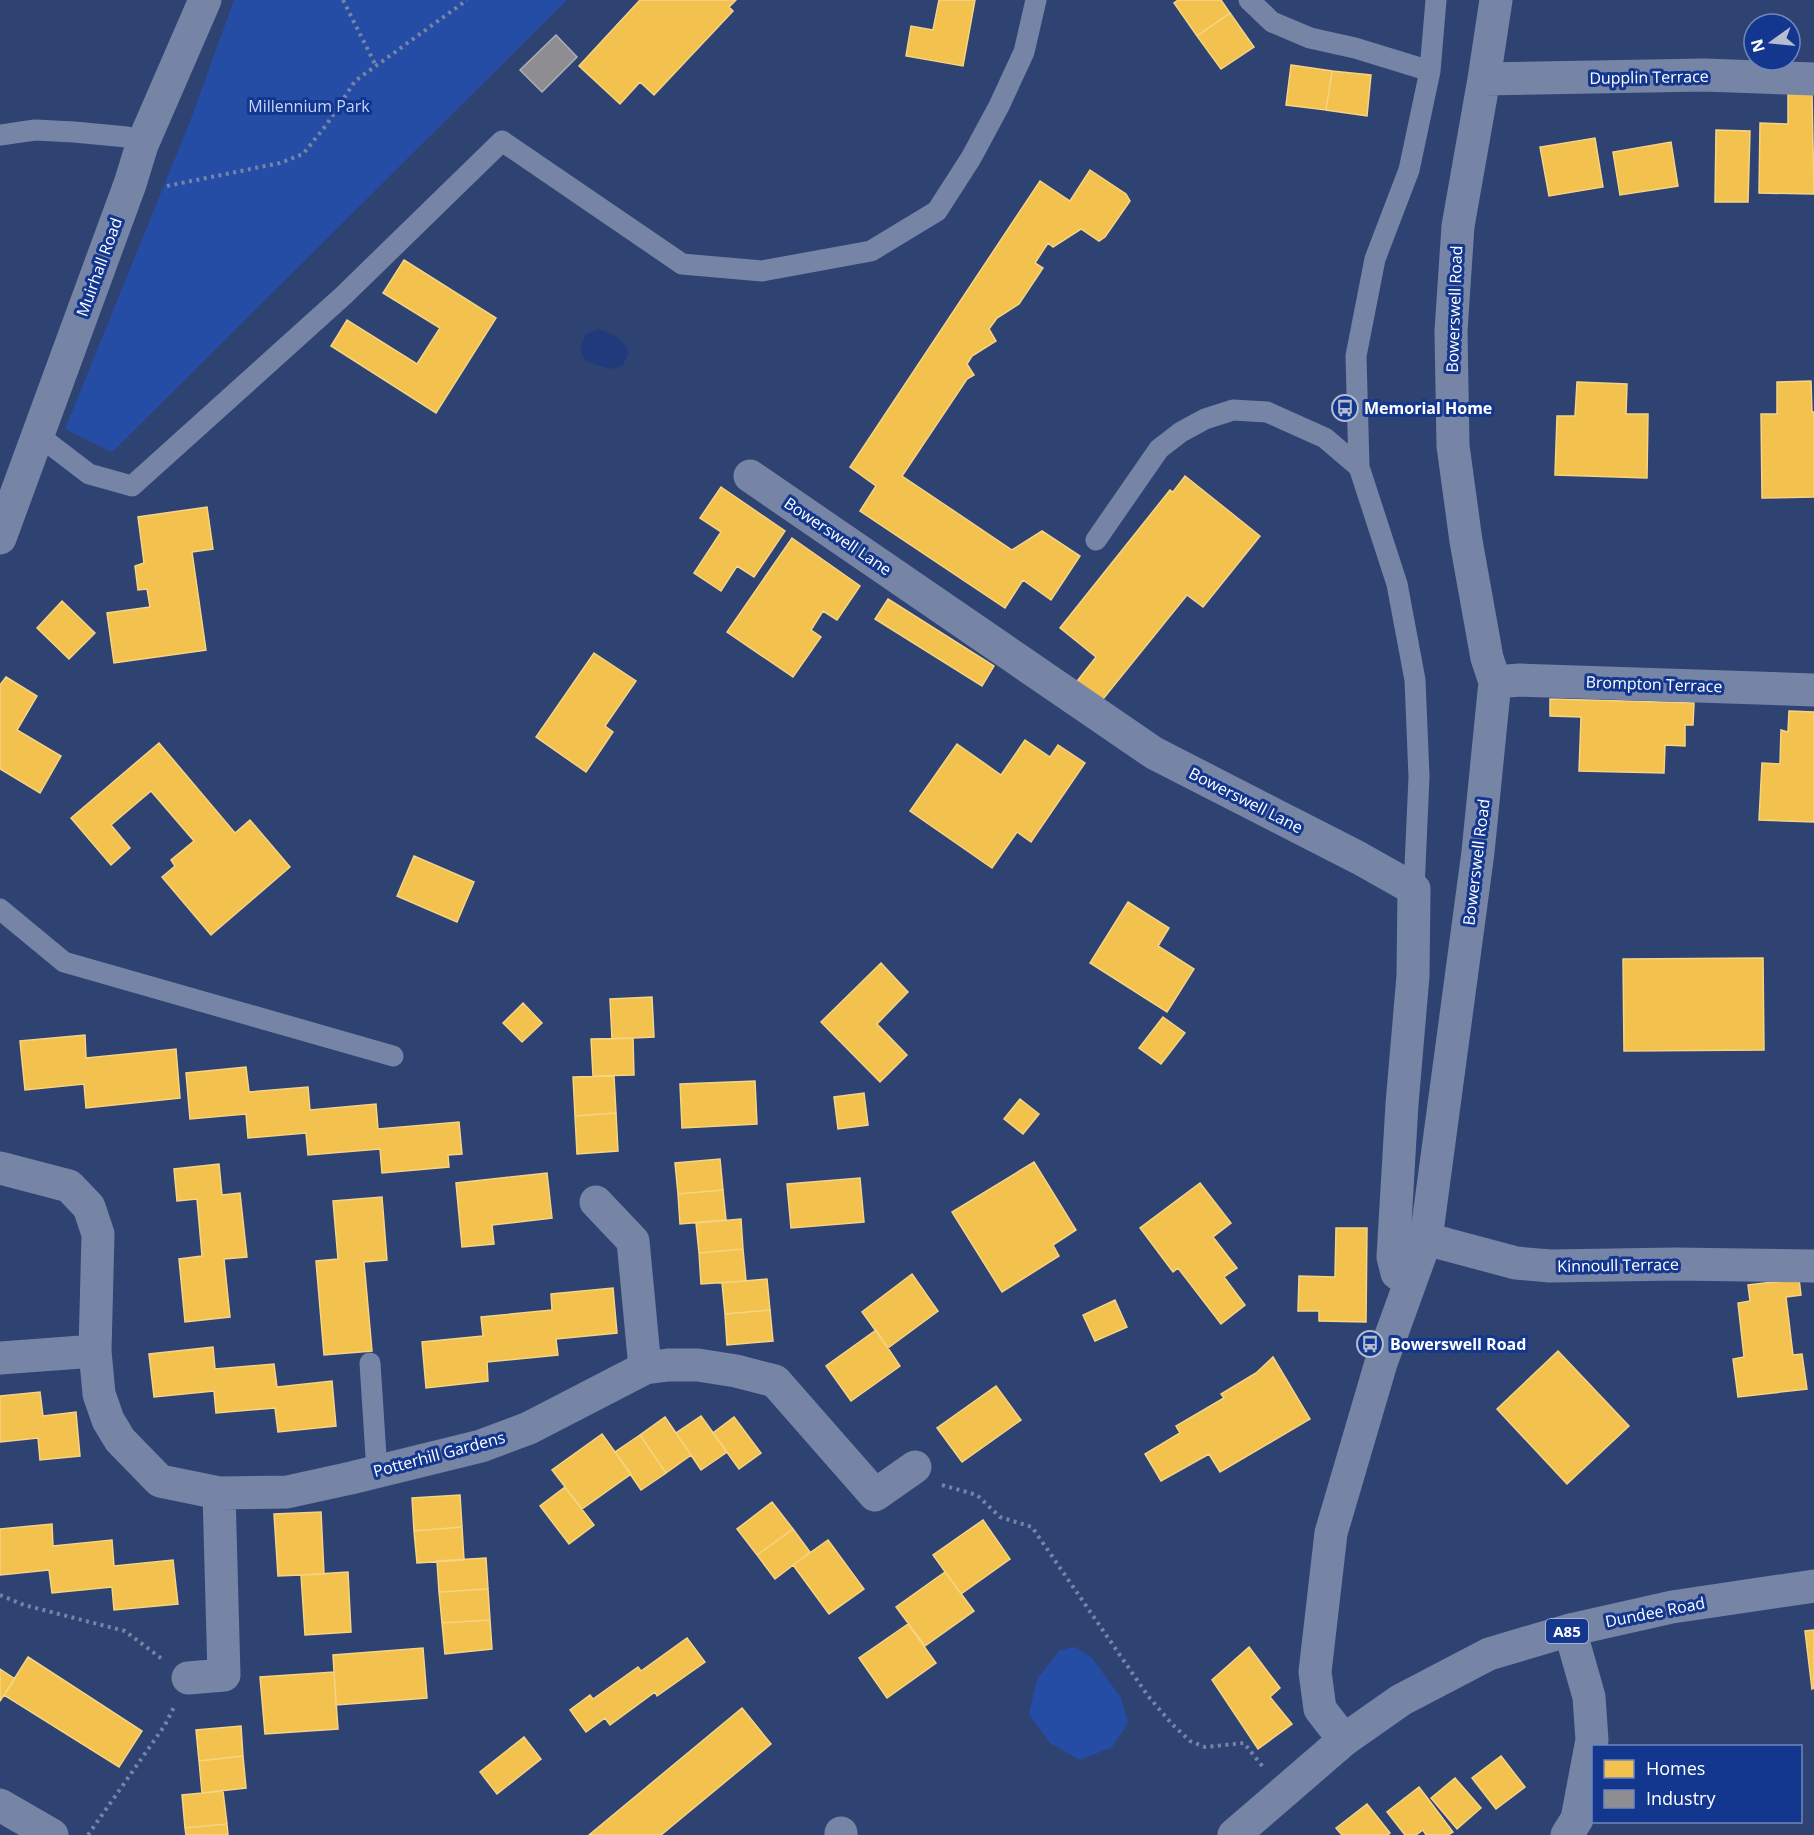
<svg xmlns="http://www.w3.org/2000/svg" width="1814" height="1835" font-family="'Open Sans',sans-serif">
<style>
.green{fill:#264da6}
.water{fill:#203a7b}
.homes{fill:#f2c14e;stroke:#f6d483;stroke-width:1.5}
.industry{fill:#8d8d92;stroke:#afafb3;stroke-width:1.5}
.lines{fill:none;stroke-linecap:round;stroke-linejoin:round}
.path{stroke:#7684a6;stroke-width:4;stroke-dasharray:3 4.5;stroke-linecap:butt}
.service{stroke:#7684a6;stroke-width:21}
.minor{stroke:#7684a6;stroke-width:33}
.tertiary{stroke:#7684a6;stroke-width:33}
.primary{stroke:#7684a5;stroke-width:33}
.labels{text-anchor:middle;dominant-baseline:central;stroke-width:6;stroke-linejoin:round;paint-order:stroke}
.shield{fill:#13368f;stroke:#b8c3dd;stroke-width:1.5}
.shield-label{font-size:15px;font-weight:bold;fill:#fff}
.street-label{font-size:16px;fill:#fff;stroke:#13368f}
.park-label{font-size:16px;fill:#c5d5fc;stroke:#13368f}
.poi-label{font-size:16px;font-weight:bold;fill:#fff;stroke:#13368f;text-anchor:start}
</style>
<rect width="100%" height="100%" fill="#2f4373"/>
<path class="green" d="M234,0H567L112,452L65,429L191,119Z
M1075,1647L1092,1658L1121,1698L1128,1723L1112,1747L1080,1760L1050,1743L1029,1714L1037,1679L1060,1650Z"/>
<path class="water" d="M598,329C613,334 623,338 629,353L622,366L610,369L585,361L580,348L586,334Z"/>
<path class="homes" d="M640,0H736L729,7L733,11L654,95L640,82L620,104L579,66Z
M939,0H975L963,66L906,56L911,26L933,30Z
M1178,0H1221L1230,13L1197,36L1174,3Z
M1230,13L1254,47L1221,69L1197,36Z
M1291,65L1332,71L1326,110L1286,105Z
M1332,71L1371,75L1367,116L1326,110Z
M1788,94H1812L1814,194L1759,193L1760,123L1788,124Z
M1716,130L1750,131L1748,202H1715Z
M1595,138L1603,187L1549,196L1540,147Z
M1671,142L1678,186L1620,195L1613,152Z
M1090,170L1126,194L1130,201L1105,237L1099,241L1081,229L1053,247L1048,243L1035,263L1043,268L1019,304L997,318L989,329L996,341L972,356L967,364L974,375L967,379L902,476L1012,550L1042,531L1080,556L1051,600L1023,580L1005,608L860,511L876,486L850,467L1040,181L1070,201Z
M404,260L496,318L436,413L331,346L347,320L417,364L440,328L383,293Z
M1811,381L1812,412H1814V497L1762,498L1761,414H1777V382Z
M1577,382L1627,384L1626,414H1648L1647,478L1555,475L1557,416H1575Z
M1185,476L1260,536L1203,607L1187,595L1095,709L1071,689L1096,657L1060,628L1170,490L1173,492Z
M721,487L785,531L754,577L737,566L721,591L694,573L721,532L700,518Z
M207,507L213,549L192,552L206,650L114,663L107,613L150,607L147,589L138,590L135,566L144,563L138,517Z
M792,538L860,586L837,620L823,611L811,630L821,637L793,677L727,632Z
M888,599L994,666L982,686L875,619Z
M62,601L95,633L69,659L37,628Z
M594,653L636,681L605,726L613,732L586,772L536,737Z
M6,677L37,696L17,730L61,756L40,793L0,769V685Z
M1550,699L1694,703L1693,725H1685V746L1665,745L1664,773L1579,771L1581,717L1550,716Z
M1789,711L1814,712V822L1759,820L1762,763L1780,764L1781,730L1788,732Z
M1025,740L1050,757L1058,745L1085,763L1031,842L1017,832L992,868L910,811L957,744L1001,775Z
M159,743L235,833L250,820L290,867L211,935L162,877L175,866L171,860L194,841L151,791L111,825L130,848L111,865L71,818Z
M414,856L474,882L457,922L397,896Z
M1128,902L1169,928L1158,946L1194,969L1167,1012L1090,963Z
M1763,958L1764,1050L1624,1051L1623,959Z
M881,963L908,992L877,1024L907,1055L880,1082L821,1022Z
M652,997L654,1037L612,1039L610,999Z
M523,1003L542,1023L522,1042L503,1023Z
M1163,1017L1185,1033L1161,1064L1139,1048Z
M85,1035L86,1058L176,1049L180,1098L86,1108L84,1084L25,1090L20,1041Z
M633,1038L634,1075L593,1076L591,1039Z
M246,1067L249,1092L308,1087L310,1110L376,1104L378,1129L459,1122L462,1154L448,1155L449,1167L382,1173L380,1149L308,1155L306,1133L248,1138L246,1114L190,1119L186,1073Z
M614,1076L616,1113L575,1116L573,1077Z
M755,1081L757,1124L682,1128L680,1084Z
M864,1093L868,1125L838,1129L834,1097Z
M1020,1099L1039,1114L1023,1134L1004,1119Z
M616,1113L618,1151L577,1154L575,1116Z
M720,1159L723,1190L678,1194L675,1163Z
M1034,1162L1076,1230L1053,1245L1059,1256L1002,1292L952,1212Z
M219,1164L222,1195L240,1193L247,1257L224,1259L230,1317L185,1322L179,1259L202,1256L197,1199L177,1201L174,1169Z
M547,1173L552,1218L492,1225L494,1244L462,1247L456,1183Z
M860,1178L864,1222L791,1228L787,1184Z
M1200,1183L1231,1223L1213,1237L1237,1268L1224,1277L1245,1305L1221,1324L1178,1268L1173,1272L1140,1228Z
M723,1190L726,1220L680,1224L678,1194Z
M382,1197L387,1260L364,1262L372,1351L324,1355L316,1261L338,1259L333,1201Z
M741,1219L743,1249L699,1253L696,1223Z
M1336,1228H1367L1366,1322L1319,1321V1311H1298L1299,1276L1335,1277Z
M743,1249L746,1281L701,1284L699,1253Z
M912,1274L938,1311L888,1348L862,1312Z
M767,1279L770,1310L725,1314L722,1283Z
M1799,1279L1801,1295L1786,1297L1793,1355L1802,1354L1807,1389L1738,1397L1733,1359L1744,1357L1738,1303L1750,1301L1748,1285Z
M613,1288L617,1333L556,1339L558,1355L487,1362L488,1381L426,1388L422,1342L483,1336L481,1317L552,1310L551,1294Z
M1115,1300L1127,1327L1095,1341L1083,1315Z
M770,1310L773,1341L727,1345L725,1314Z
M876,1330L900,1366L851,1401L826,1366Z
M213,1347L215,1369L274,1364L277,1387L332,1381L336,1426L278,1432L275,1408L216,1413L214,1391L154,1397L149,1354Z
M1558,1351L1629,1426L1567,1484L1497,1409Z
M1273,1357L1310,1419L1220,1472L1209,1454L1161,1481L1145,1454L1180,1433L1176,1426L1224,1398L1221,1394L1256,1373Z
M996,1386L1021,1420L962,1462L937,1428Z
M40,1392L43,1416L76,1412L80,1456L40,1460L38,1438L0,1442V1396Z
M701,1416L727,1452L701,1470L676,1433Z
M665,1417L691,1455L666,1473L640,1435Z
M734,1417L761,1453L739,1469L713,1433Z
M602,1434L631,1474L582,1509L552,1470Z
M640,1435L666,1473L641,1490L615,1452Z
M565,1487L594,1525L569,1544L540,1506Z
M460,1495L462,1527L414,1531L412,1498Z
M772,1502L793,1529L757,1555L737,1529Z
M321,1512L324,1574L278,1576L274,1514Z
M983,1520L1010,1559L961,1594L933,1555Z
M52,1524L53,1546L112,1540L114,1566L173,1560L178,1604L114,1610L112,1587L52,1593L49,1570L0,1575V1529Z
M462,1527L464,1560L417,1563L414,1531Z
M793,1529L810,1552L775,1579L757,1555Z
M828,1540L864,1589L829,1614L793,1565Z
M486,1558L488,1589L439,1592L437,1561Z
M348,1572L351,1632L305,1635L301,1575Z
M945,1572L974,1611L925,1646L896,1607Z
M488,1589L490,1620L442,1623L439,1592Z
M490,1620L492,1649L445,1654L442,1623Z
M908,1624L936,1663L887,1698L859,1658Z
M1814,1630V1688L1812,1689L1805,1631Z
M687,1638L705,1662L657,1696L655,1692L610,1725L605,1718L586,1732L570,1710L590,1695L593,1699L638,1667L641,1671Z
M1249,1647L1280,1688L1270,1697L1292,1724L1258,1749L1212,1680Z
M423,1648L427,1698L336,1705L333,1655Z
M28,1657L142,1731L119,1767L4,1695Z
M0,1669L15,1679L0,1701Z
M334,1672L338,1729L265,1734L260,1677Z
M742,1708L771,1744L661,1835H589Z
M241,1726L243,1756L199,1761L196,1730Z
M524,1737L541,1759L497,1794L480,1772Z
M243,1756L246,1788L202,1793L199,1761Z
M1501,1756L1525,1787L1496,1809L1472,1778Z
M1455,1778L1481,1808L1457,1829L1431,1798Z
M1419,1787L1453,1832L1448,1835H1426L1423,1830L1416,1835H1405L1387,1812Z
M223,1791L227,1824L185,1828L182,1795Z
M1367,1804L1390,1833L1388,1835H1342L1336,1828Z
M227,1824L228,1835H186L185,1828Z"/>
<path class="industry" d="M556,35L577,57L542,92L520,70Z"/>
<g class="lines">
<path class="path" d="M343,0L376,66
M167,186L280,163L303,154L327,124L355,81L467,0
M942,1485L977,1495L1000,1517L1032,1527L1148,1696L1172,1724L1190,1741L1205,1747L1244,1743L1263,1767
M0,1595L24,1605L125,1631L162,1659
M88,1835L165,1725L174,1707"/>
<path class="service" d="M1249,0L1272,22L1310,38L1355,48L1430,71
M0,135L35,130L74,132L127,137L142,145
M38,435L89,474L132,486L344,295L502,141L682,264L762,271L871,251L937,211L971,158L999,106L1024,52L1036,0
M1096,540L1159,449L1181,432L1205,419L1233,410L1267,412L1325,438L1359,467
M1414,889L1419,777L1415,680L1397,584L1359,467L1356,356L1375,259L1409,170L1430,71L1436,0
M0,909L64,962L393,1056
M370,1363L377,1472"/>
<path class="minor" d="M1484,79L1704,75L1814,79
M750,476L1154,753L1359,858L1414,889L1413,976L1402,1104L1393,1257L1397,1273L1410,1283
M1495,682L1520,680L1814,690
M0,1168L69,1186L89,1207L98,1234L95,1351L99,1394L108,1420L120,1440L160,1481L219,1493L287,1492L351,1478L481,1446L529,1428L645,1368L668,1365H698L736,1371L775,1381L875,1495L915,1467
M596,1202L633,1241L645,1368
M1426,1239L1516,1263L1550,1266L1676,1264L1814,1266
M0,1358L95,1351
M188,1678L224,1675L219,1493
M1344,1740L1320,1709L1315,1672L1331,1533L1381,1363L1426,1239L1478,852L1495,682L1487,658L1466,541L1453,446L1451,331L1458,226L1484,79L1496,0
M841,1833V1835
M1567,1835L1577,1819L1592,1740L1589,1697L1570,1630"/>
<path class="tertiary" d="M0,538L130,184L142,145L205,0
M0,1805L52,1835"/>
<path class="primary" d="M1234,1835L1344,1740L1371,1721L1401,1700L1489,1654L1570,1630L1672,1607L1814,1586"/>
</g>
<defs>
<symbol id="bus-ring" viewBox="-11 -11 22 22"><circle r="9.5" fill="#13368f" stroke="#b6bdce" stroke-width="1.5"/><path d="M-5-6H5V4H4V6H2V4H-2V6H-4V4H-5ZM-3.5-4V0h7V-4ZM-3.5 1.2v1.5H-2V1.2ZM2 1.2v1.5H3.5V1.2Z" fill="#b6bdce"/></symbol>
</defs>
<g fill-rule="evenodd">
<use href="#bus-ring" x="1330" y="393" width="30" height="30"/>
<use href="#bus-ring" x="1355" y="1329" width="30" height="30"/>
</g>
<g class="labels">
<rect class="shield" x="1546" y="1619" width="42" height="24" rx="4.5"/>
<g class="shield-label">
<text x="1567" y="1631">A85</text>
</g>
<g class="street-label">
<text transform="translate(1649 77) rotate(-1)">Dupplin Terrace</text>
<text transform="translate(99 267) rotate(-70)">Muirhall Road</text>
<text transform="translate(1454 309) rotate(-88)">Bowerswell Road</text>
<text transform="translate(838 536) rotate(34)">Bowerswell Lane</text>
<text transform="translate(1654 684) rotate(2)">Brompton Terrace</text>
<text transform="translate(1246 800) rotate(27)">Bowerswell Lane</text>
<text transform="translate(1476 862) rotate(-83)">Bowerswell Road</text>
<text transform="translate(1618 1265) rotate(-1)">Kinnoull Terrace</text>
<text transform="translate(439 1454) rotate(-15)">Potterhill Gardens</text>
<text transform="translate(1655 1612) rotate(-11)">Dundee Road</text>
</g>
<g class="park-label">
<text x="309" y="106">Millennium Park</text>
</g>
<g class="poi-label">
<text x="1364" y="408">Memorial Home</text>
<text x="1390" y="1344">Bowerswell Road</text>
</g>
</g>
<rect x="1592" y="1745" width="210" height="78" fill="#13368f" stroke="#7186bc" stroke-width="1.5"/>
<rect x="1604" y="1760" width="30" height="18" fill="#f2c14e" stroke="#7186bc" stroke-width="1.5"/>
<text x="1646" y="1775" font-size="18" fill="#ffffff">Homes</text>
<rect x="1604" y="1790" width="30" height="18" fill="#8d8d92" stroke="#7186bc" stroke-width="1.5"/>
<text x="1646" y="1805" font-size="18" fill="#ffffff">Industry</text>
<g transform="translate(1772 42) rotate(255)"><circle r="28" fill="#13368f" stroke="#7186bc" stroke-width="1.5"/>
<path d="M0-4.5L10 22L0 15L-10 22Z" fill="#b6bdce"/>
<text y="-9" font-size="16" font-weight="bold" text-anchor="middle" fill="#ffffff">N</text>
</g>
</svg>
